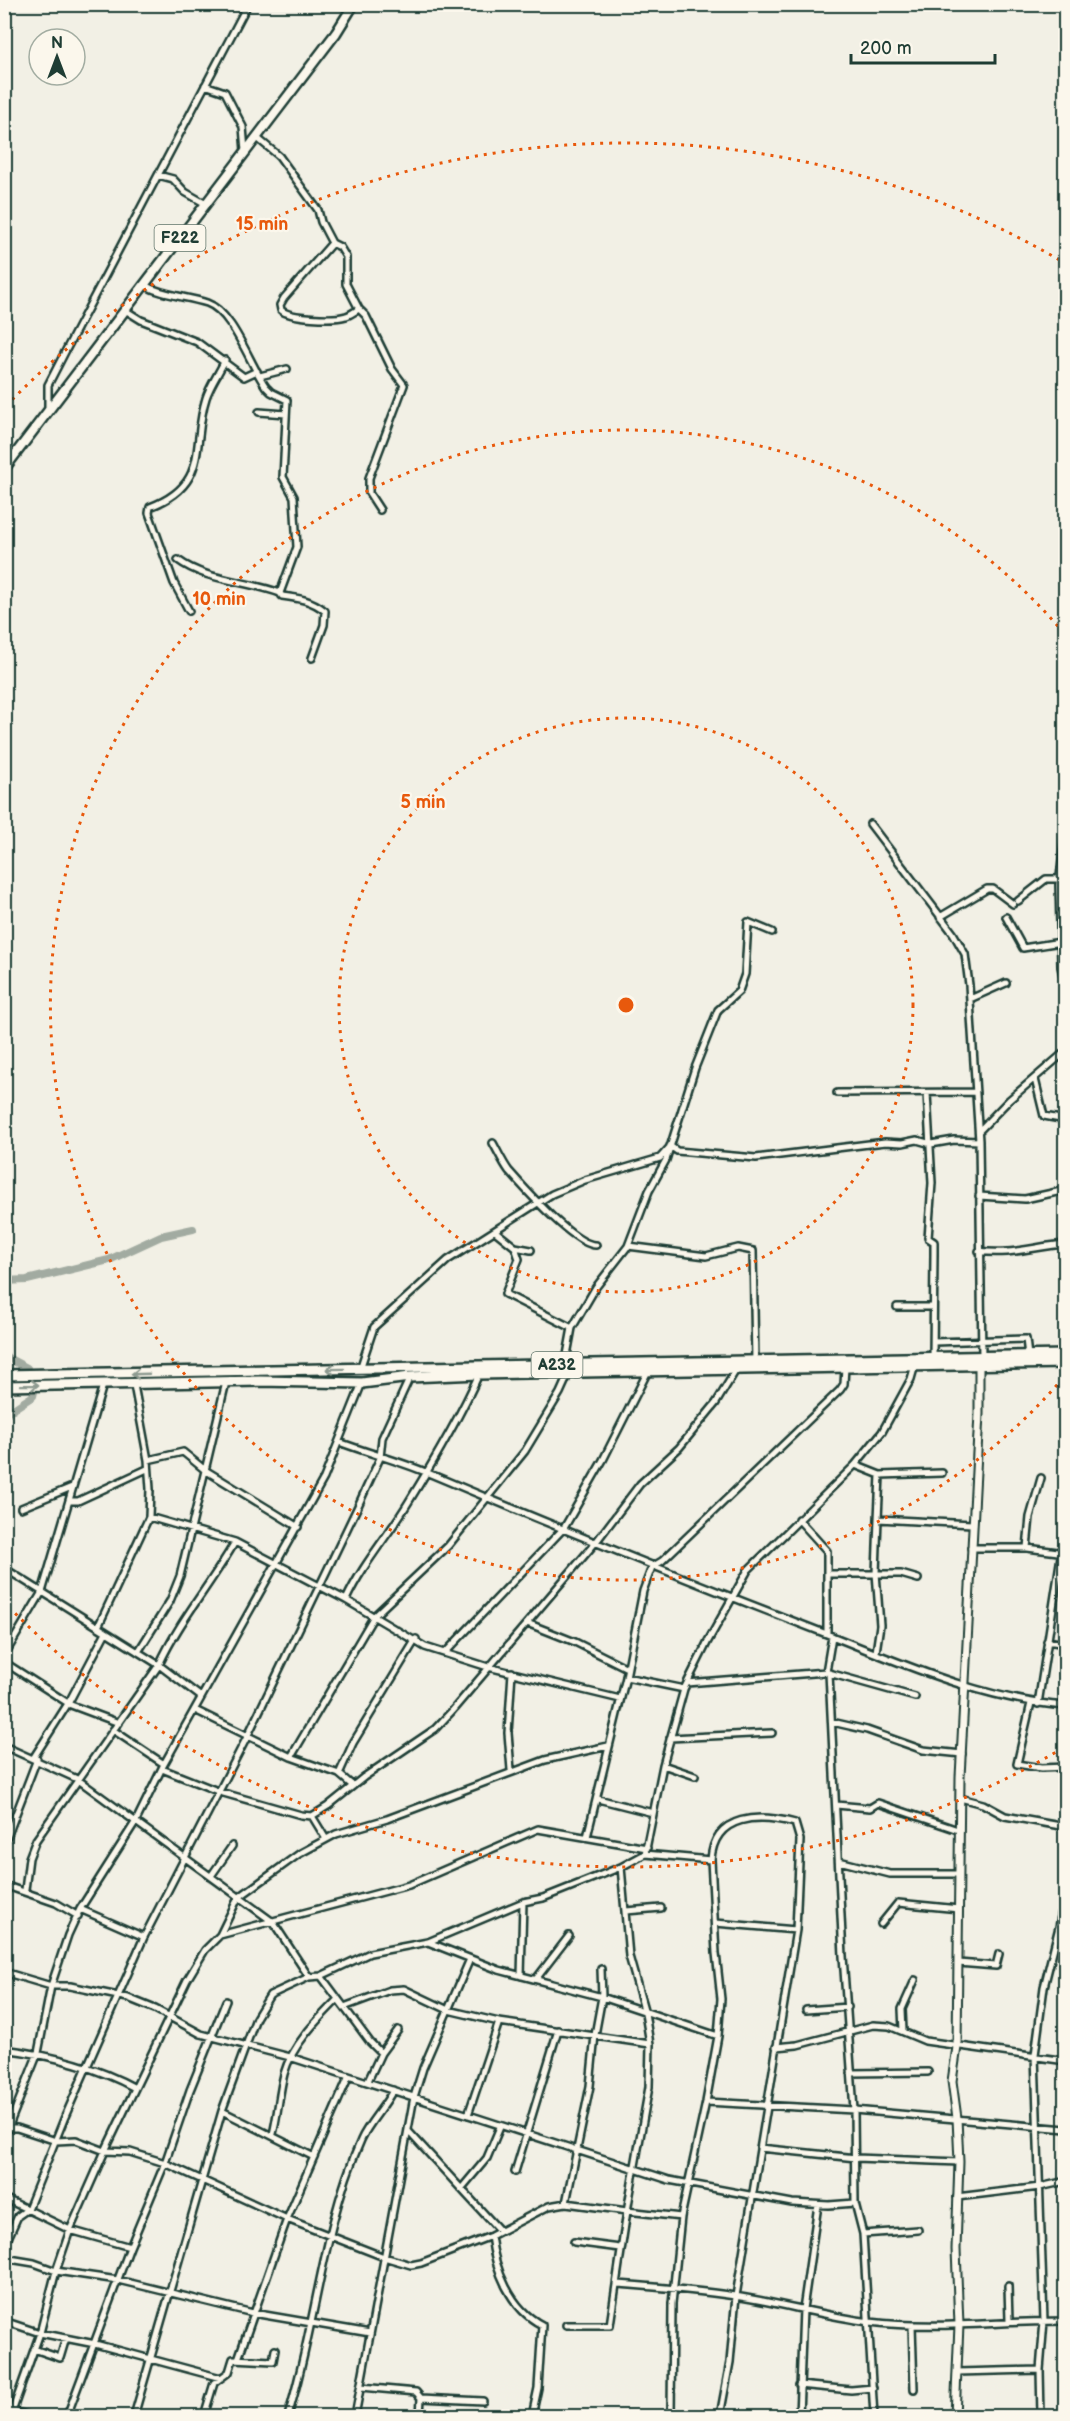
<svg xmlns="http://www.w3.org/2000/svg" width="1070" height="2421" font-family="'Balsamiq Sans',sans-serif">
<style>
.lines{fill:none;stroke-linecap:round;stroke-linejoin:round}
.river{stroke:#a2aba1;stroke-width:8}
.minor-casing{stroke:#1f3d34;stroke-width:10}
.tertiary-casing{stroke:#1f3d34;stroke-width:11}
.secondary-casing{stroke:#1f3d34;stroke-width:12}
.primary-casing{stroke:#1f3d34;stroke-width:13}
.trunk-casing{stroke:#1f3d34;stroke-width:14}
.minor{stroke:#fbf7ec;stroke-width:5}
.tertiary{stroke:#fbf7ec;stroke-width:7}
.secondary{stroke:#fbf7ec;stroke-width:8}
.primary{stroke:#fbf7ec;stroke-width:8}
.trunk{stroke:#fbf7ec;stroke-width:9}
.oneway{stroke:#8d9a90}
.ring{fill:none;stroke:#e8590c;stroke-width:3;stroke-dasharray:3 6}
.labels{text-anchor:middle;dominant-baseline:central;stroke-width:4.5;stroke-linejoin:round;paint-order:stroke}
.shield{fill:#fbf7ec;stroke:#61756b;stroke-width:1.5}
.shield-label{font-size:16px;font-weight:bold;fill:#1f3d34}
.centre{fill:#e8590c;stroke:#fbf7ec;stroke-width:3}
.ring-label{font-size:18px;text-anchor:middle;font-weight:bold;fill:#e8590c;stroke:#fbf7ec;stroke-width:4.5;stroke-linejoin:round;paint-order:stroke}
</style>
<rect width="100%" height="100%" fill="#f2f0e5"/>
<filter id="ink" filterUnits="userSpaceOnUse"><feTurbulence type="fractalNoise" baseFrequency=".0167" numOctaves="2"/><feDisplacementMap in="SourceGraphic" scale="12" xChannelSelector="R" yChannelSelector="G"/><feConvolveMatrix kernelMatrix="1 2 1 2 8 2 1 2 1" color-interpolation-filters="sRGB"/></filter>
<g filter="url(#ink)">
<g class="lines">
<path class="river" d="M4,1281L27,1280L109,1260L161,1236L193,1229
M4,1356L27,1368L25,1375L36,1384L33,1396L4,1415"/>
<defs>
<path id="minor" d="M205,85L225,92L243,127L245,151
M256,137L279,156L318,210L321,222L332,243L340,247L346,257V284L359,309L366,316L392,369L404,385L369,478V493L380,510
M158,175L173,179L185,192L206,204
M332,243L284,298L280,305L281,310C289,318 334,320 346,316C350,315 355,311 359,309
M144,285C164,296 186,296 207,303C233,312 250,365 266,387L271,392L287,400L283,477L294,497L297,547L280,593L282,596C298,598 312,600 325,611L324,625L312,658
M125,310L141,320L197,342L244,377L257,371
M260,376L287,369
M48,409V385L66,350L248,4
M259,412L286,414
M178,560C206,581 245,580 280,593
M189,611L174,583L149,513L150,507C211,484 191,445 206,398C210,385 219,373 225,360
M870,824L953,933L965,954L969,985L979,1141
M1066,825L1059,885L1061,967L1066,989
M1018,901L1046,879H1060
M940,917L987,889H993L1013,904
M1006,917L1023,948L1061,942
M970,999L1006,983
M1035,1079L1044,1116L1066,1120
M837,1093L976,1092
M927,1093L932,1183L928,1238L934,1242V1253L933,1359
M979,1131L1009,1100L1066,1051
M493,1143C498,1152 503,1163 509,1171C524,1188 575,1246 596,1245
M670,1146L677,1151L756,1158L885,1142L902,1143L917,1140L931,1144L954,1140L979,1141L982,1357
M979,1196L1025,1199L1066,1190
M495,1231L515,1247L531,1250
M628,1246L706,1256L738,1248L753,1251L755,1361
M515,1247L519,1259L505,1294L572,1328
M979,1251C1009,1256 1036,1246 1066,1244
M897,1307H933
M934,1342L1026,1339L1028,1356
M565,1366L572,1328L596,1287L628,1246L649,1191L666,1160L695,1068L718,1010L739,991L745,974L748,922L772,932
M360,1369L374,1327L448,1260L552,1194L585,1180L660,1158L669,1148
M339,1442C368,1453 399,1461 428,1473C559,1528 691,1582 824,1633C901,1663 982,1700 1066,1706
M148,1460L183,1452L205,1470L298,1527
M855,1465L880,1475L942,1473
M69,1501H78L147,1469
M21,1508L72,1487
M149,1517L235,1542L346,1600L425,1647L488,1667L620,1699
M798,1519L827,1551V1634
M878,1519L880,1475
M971,1548H1027L1066,1553
M1027,1548L1030,1517L1041,1478
M4,1568L159,1665L201,1697
M827,1574H901L918,1579
M346,1600C362,1565 388,1536 408,1503C434,1461 459,1419 479,1374
M527,1623L575,1642L627,1668
M98,1627L149,1517L150,1489L148,1460L134,1385
M832,1636L826,1672L829,1673L843,1956L854,2110L855,2203L863,2234L874,2416
M1047,1641L1066,1644
M138,1652L170,1601L180,1576L226,1382
M876,1652L880,1625L876,1573L878,1519L972,1524
M445,1653L564,1528L603,1460L648,1371
M4,1656L42,1592L103,1385
M4,1662L71,1705L119,1723
M829,1673L915,1697
M626,1677L684,1689
M687,1683L826,1672
M1031,1703L1017,1764L1041,1768L1066,1767
M1038,1704L1066,1524
M195,1710L291,1757L339,1774L353,1786
M832,1722L867,1730L923,1750L962,1754
M113,1730L164,1764
M670,1738L772,1733
M4,1746L77,1779L273,1922L309,1977
M34,1757L69,1702L106,1632
M291,1757L374,1616L448,1546L525,1451L560,1393L569,1373
M663,1765L695,1776
M162,1769L220,1792L301,1815L312,1816L328,1806L364,1777L435,1729L452,1711L596,1542L640,1484L679,1448L716,1403L736,1370
M511,1770L508,1733L512,1672
M339,1774L353,1743L416,1639
M960,1798L983,1804L1005,1816L1066,1827
M598,1799L653,1813
M836,1805L870,1808L878,1803L958,1830
M312,1816L326,1839
M587,1837L626,1677L643,1591L652,1567L662,1561L840,1390L844,1384L845,1367
M4,1845L37,1759
M645,1854L711,1860L716,1953L721,1999L718,2036L706,2102L681,2217L672,2304L671,2416
M711,1860C714,1813 760,1814 795,1823L800,1840L796,1930
M839,1861L890,1874H958
M211,1876L232,1846
M4,1885L56,1903L78,1916
M25,1890L29,1858L36,1840L159,1665C179,1621 211,1584 235,1542
M80,1909L144,1937
M626,1911L661,1908
M715,1923L796,1930L736,2296L730,2362L720,2416
M881,1924L898,1903L959,1909
M220,1935L409,1885L538,1829L647,1848
M428,1942L499,1970L602,1997L718,2036
M958,1963L996,1966L999,1954
M4,1972L51,1986H70L128,1998L155,2009L201,2034L290,2057L669,2180L792,2203L829,2205L855,2203
M321,1976L370,2042L381,2053L368,2081
M521,1976L523,1902
M536,1979L569,1936
M344,2007L390,1990L404,1989L448,2010L499,2022L650,2044
M806,2010L848,2007
M903,2031L902,2009L915,1980
M776,2047L797,2045L873,2025L889,2026L925,2041L1066,2061
M4,2049C50,2055 95,2066 135,2088
M381,2053L398,2030
M851,2073L928,2072
M706,2102L854,2110L1066,2129
M222,2111L314,2157
M468,2115L499,2022
M4,2128H17L56,2141L76,2140L105,2151L130,2152L165,2163L287,2219L384,2257L411,2265L421,2263L491,2236L549,2206L566,2203L590,2086L595,2035L602,1997L601,1969
M409,2132L500,2231
M273,2134C278,2114 279,2094 284,2074C292,2045 317,2020 338,1999
M4,2138L38,2053L51,1986L68,1935L80,1909L136,1821L164,1764L324,1478L362,1383
M760,2148L856,2158L959,2162
M515,2172L558,2030
M461,2189L487,2158L500,2127
M957,2197L1040,2187L1066,2181
M4,2198L70,2230L130,2247
M566,2203L627,2211L649,2087L650,2044L645,2013L629,1956L621,1867
M863,2234L918,2230
M491,2236C495,2269 510,2309 542,2325L538,2388L532,2416
M574,2242L620,2248
M4,2247L18,2216L28,2209L64,2119L144,1937L247,1737L358,1506L380,1458L382,1438L410,1377
M4,2258L34,2263L56,2271L118,2280L253,2313L370,2333
M618,2284C657,2287 696,2290 735,2296C780,2303 825,2316 870,2322C935,2330 1000,2321 1066,2321
M1008,2286L1009,2321
M4,2321L40,2333L95,2344L221,2378
M566,2325H610L627,2211L681,2217
M912,2325L914,2389
M34,2349L60,2358L66,2338
M238,2359L287,2219L348,2078
M957,2372L1040,2370
M799,2385L851,2390L873,2388
M361,2387L416,2392L421,2398L420,2416
M421,2398L483,2401
M12,2412L40,2333L56,2271L70,2230L105,2151L187,1980L205,1950L220,1935L238,1898L299,1854L336,1834L387,1819L545,1760L608,1746
M67,2416L130,2247L165,2163L190,2090L226,2001
M134,2416L222,2111L256,2018L270,1995L309,1977L321,1976L370,1953L428,1942L523,1902L543,1898L621,1867L645,1854L663,1765L684,1689L708,1641L748,1570L855,1465L882,1432L911,1379L915,1365
M204,2416L214,2383L229,2372L233,2359L273,2361L275,2350
M288,2416C316,2326 322,2228 361,2140C369,2122 384,2108 393,2090
M355,2416L414,2097L423,2068L470,1959
M799,2416L803,2309L818,2205
M1041,2416L1040,2370L1044,2321L1035,2055L1044,1987L1059,1927L1066,1890"/>
<path id="tertiary" d="M955,2416L959,2325L956,2249L959,2162L957,2118L952,2081L957,2047L960,1777L979,1414V1365"/>
<path id="secondary" d="M4,2410L27,2416
M4,2416H7"/>
<path id="primary" d="M4,469L336,33L354,4"/>
<path id="trunk" d="M4,1375L1066,1355
M4,1386L260,1381L362,1383L410,1377L479,1374L1066,1363"/>
</defs>
<use href="#minor" class="minor-casing"/>
<use href="#tertiary" class="tertiary-casing"/>
<use href="#secondary" class="secondary-casing"/>
<use href="#primary" class="primary-casing"/>
<use href="#trunk" class="trunk-casing"/>
<use href="#minor" class="minor"/>
<use href="#tertiary" class="tertiary"/>
<use href="#secondary" class="secondary"/>
<use href="#primary" class="primary"/>
<use href="#trunk" class="trunk"/>
</g>
<defs><path id="oneway-shaft" d="M-6 0H5M1.5-3L5.5 0L1.5 3" fill="none" stroke-width="1.6" stroke-linecap="round" stroke-linejoin="round" transform="scale(1.5)"/></defs>
<g class="oneway">
<use href="#oneway-shaft" transform="translate(335 1369) rotate(179)"/>
<use href="#oneway-shaft" transform="translate(140 1374) rotate(178)"/>
<use href="#oneway-shaft" transform="translate(30 1385) rotate(-1)"/>
</g>
</g>
<g class="ring">
<circle cx="626" cy="1005" r="287"/>
<path d="M1063 1378A575 575 0 1 1 1063 632"/>
<path d="M1063 1748A862 862 0 0 1 6 1604M6 406A862 862 0 0 1 1063 262"/>
</g>
<g class="labels">
<g class="shield">
<rect x="154.5" y="225" width="51" height="26" rx="4.5"/>
<rect x="531.5" y="1352" width="51" height="26" rx="4.5"/>
</g>
<g class="shield-label">
<text x="180" y="238">F222</text>
<text x="557" y="1365">A232</text>
</g>
</g>
<circle cx="626" cy="1005" r="9" class="centre"/>
<g class="ring-label">
<text x="262" y="230">15 min</text>
<text x="219" y="605">10 min</text>
<text x="423" y="808">5 min</text>
</g>
<rect width="1070" height="2421" fill="none" stroke="#fbf7ec" stroke-width="24"/>
<rect x="12" y="12" width="1046" height="2397" fill="none" stroke="#1f3d34" stroke-width="2" filter="url(#ink)"/>
<g transform="translate(57 57)"><circle r="28" fill="#fbf7ec" stroke="#a3ada2" stroke-width="1.5"/>
<path d="M0-4.5L10 22L0 15L-10 22Z" fill="#1f3d34"/>
<text y="-9" font-size="16" font-weight="bold" text-anchor="middle" fill="#1f3d34">N</text>
</g>
<path d="M851 54v9h144v-9" fill="none" stroke="#1f3d34" stroke-width="3"/>
<text x="860" y="54" font-size="18" fill="#1f3d34" stroke="#fbf7ec" stroke-width="4.5" paint-order="stroke">200 m</text>
</svg>
